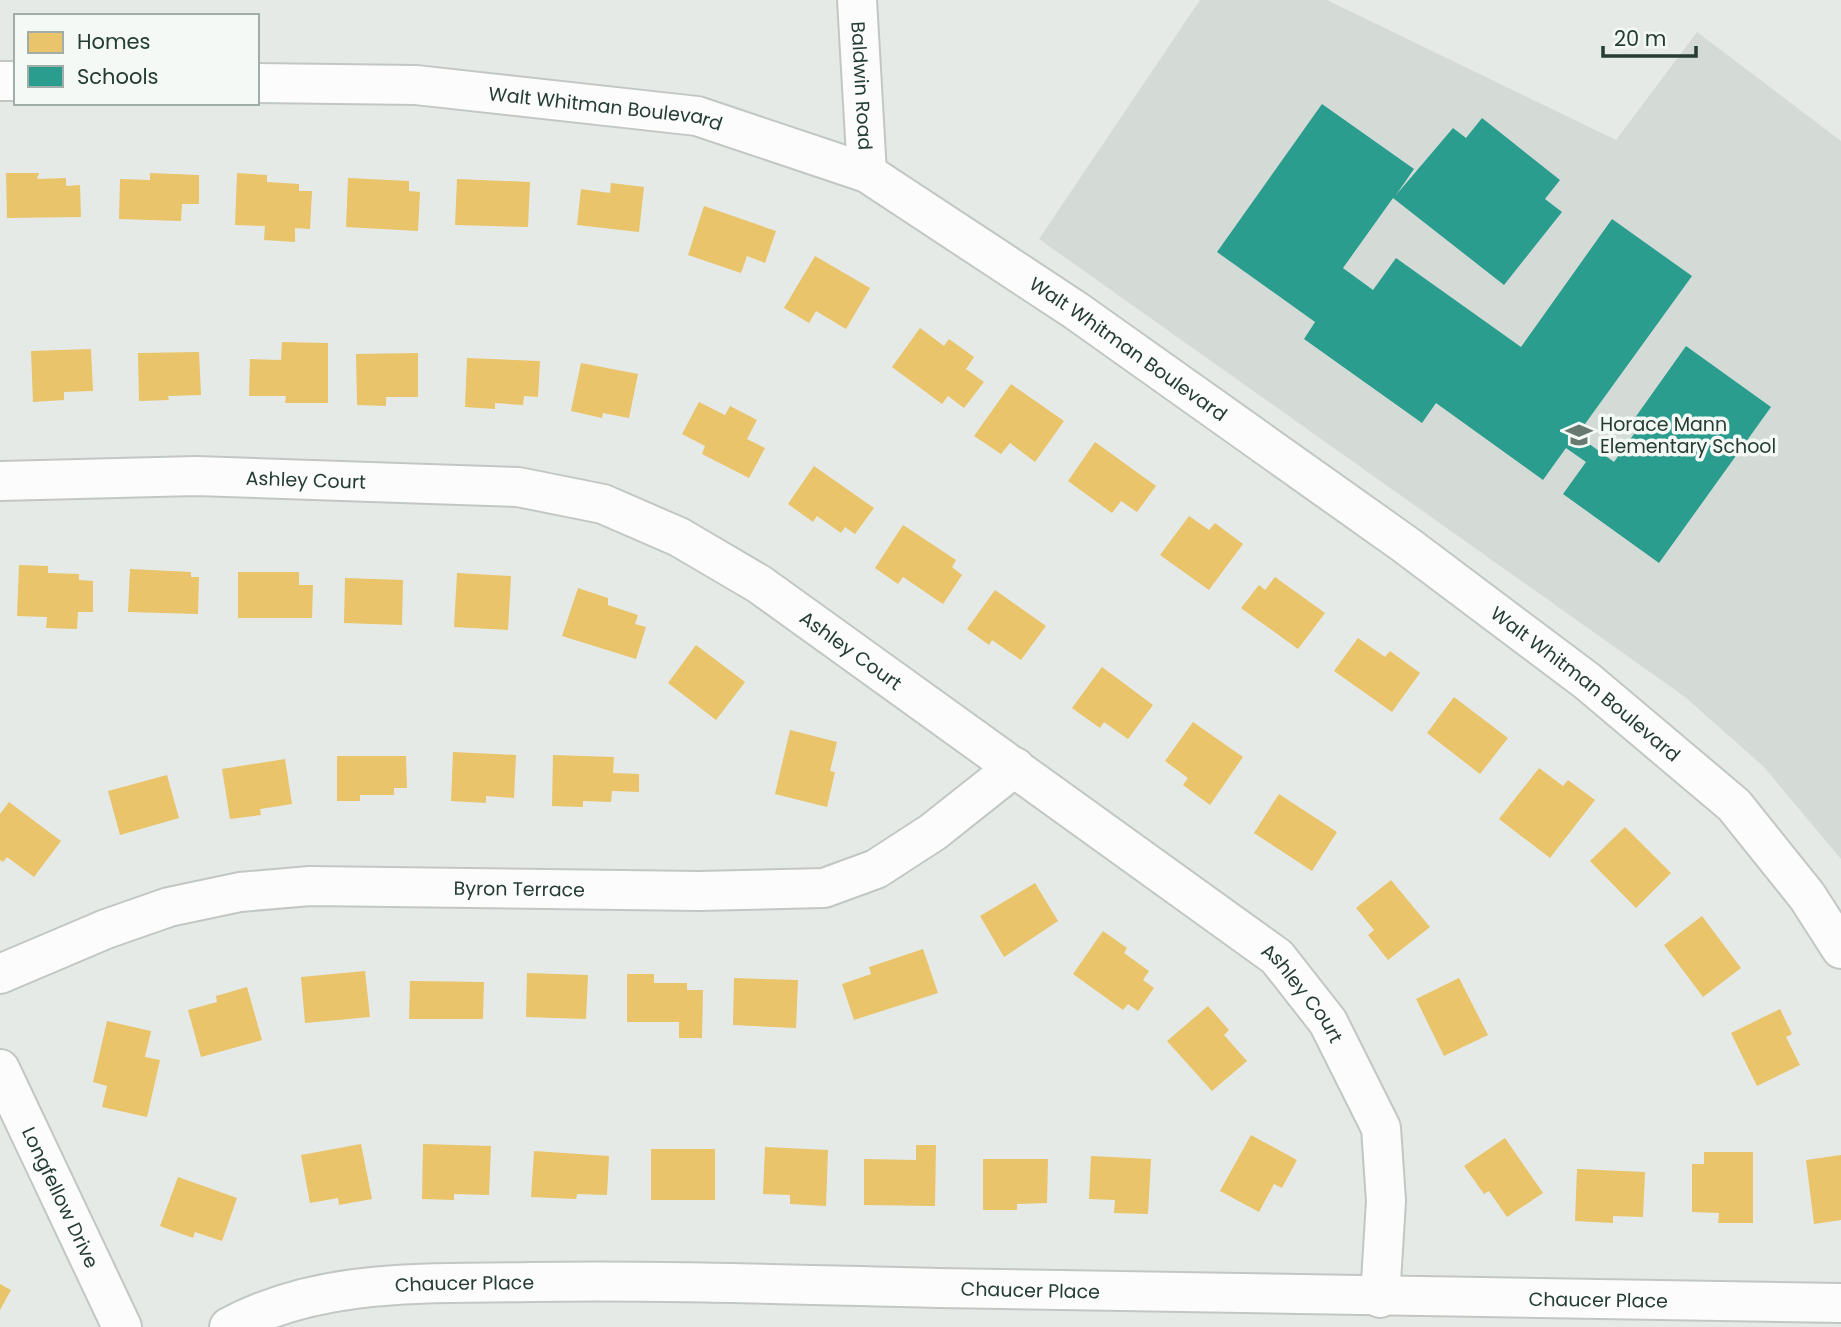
<svg xmlns="http://www.w3.org/2000/svg" width="1841" height="1327" font-family="Poppins,sans-serif">
<style>
.built{fill:#d4dbd7}
.homes{fill:#e9c46a}
.schools{fill:#2a9d8f}
.lines{fill:none;stroke-linecap:round;stroke-linejoin:round}
.minor-casing{stroke:#c2c7c4;stroke-width:42}
.minor{stroke:#fbfcfb;stroke-width:38}
.labels{text-anchor:middle;dominant-baseline:central;stroke-width:7;stroke-linejoin:round;paint-order:stroke}
.street-label{font-size:19px;fill:#243c33;stroke:#f4f9f6}
.poi-label{font-size:19px;fill:#243c33;stroke:#f4f9f6;text-anchor:start}
</style>
<rect width="100%" height="100%" fill="#e5eae7"/>
<path class="built" d="M1200,0H1327L1616,140L1697,32L1841,141V859L1763,766L1685,697L1039,239Z"/>
<path class="homes" d="M6,173H39L37,179L66,178V186L80,185L81,217L7,218Z
M150,173L199,175V204H182L181,221L119,219L120,179L150,180Z
M237,173L267,175V182L299,184V191H312L310,229L295,228V242L264,240L265,226L235,225Z
M348,178L409,181V191L420,192L418,231L346,227Z
M457,179L530,182L528,227L455,225Z
M611,183L644,187L639,232L577,225L581,189L610,193Z
M704,206L776,231L765,263L747,256L741,273L688,255Z
M815,256L870,288L846,329L816,311L809,323L784,308Z
M920,328L944,346L949,339L974,357L966,369L984,382L964,408L948,396L942,404L892,367Z
M282,342L328,343V403H285L286,396H249L250,359L281,360Z
M91,349L93,391L64,392V400L33,402L31,351Z
M199,352L201,395L168,396L169,400L139,401L138,353Z
M418,353V397H386V406L357,405L356,354Z
M467,358L540,361L538,397L524,396L523,405L495,403V409L465,407Z
M581,363L638,374L629,418L603,413L602,418L571,411Z
M1011,384L1064,421L1035,462L1010,443L1001,454L974,436Z
M699,402L725,415L730,406L757,420L747,439L765,448L749,478L702,454L705,446L682,434Z
M1095,442L1156,486L1137,512L1121,501L1112,513L1068,481Z
M814,466L874,508L855,534L845,527L841,533L817,516L813,522L788,504Z
M1189,516L1209,530L1215,523L1243,544L1209,590L1160,555Z
M903,525L956,560L952,567L962,575L943,604L903,577L898,584L875,568Z
M19,565L48,566V573L79,574V580L93,581V612H78L77,629L46,628L47,617L17,616Z
M130,569L191,572V577H199L198,614L128,612Z
M238,572H299V585H313L312,618H238Z
M457,573L511,576L508,630L454,627Z
M1275,577L1325,613L1298,649L1241,608L1259,585L1265,590Z
M345,578L403,580L402,625L344,623Z
M578,588L608,598V605L638,615L635,624L646,627L636,659L562,636Z
M995,590L1046,626L1021,660L992,640L989,645L967,629Z
M1358,638L1385,657L1390,651L1420,673L1392,712L1334,671Z
M696,645L745,682L716,720L668,683Z
M1102,667L1153,705L1128,739L1104,722L1100,728L1072,708Z
M1454,697L1508,738L1480,774L1427,733Z
M1193,722L1243,757L1210,805L1183,785L1188,778L1165,761Z
M790,730L837,742L830,771L835,772L827,807L775,794Z
M453,752L516,755L514,798L486,796V803L451,801Z
M553,755L614,757L613,773L639,774V792L612,791L611,802L583,801V807L552,806Z
M337,756H406L407,788H394V795H360V801H337Z
M285,759L292,804L260,809L261,815L230,819L222,769Z
M1539,768L1563,786L1568,780L1595,800L1550,858L1499,819Z
M167,775L179,818L120,835L108,791Z
M1279,794L1337,832L1312,871L1254,833Z
M9,802L61,841L34,877L7,857L3,862L0,860V814Z
M1625,827L1671,873L1636,908L1590,861Z
M1391,880L1430,927L1388,960L1368,935L1374,930L1356,908Z
M1035,883L1058,921L1004,957L980,916Z
M1702,916L1741,968L1703,997L1664,945Z
M1103,931L1127,948L1124,953L1149,971L1143,980L1154,988L1138,1011L1128,1004L1123,1010L1073,974Z
M923,949L938,993L854,1020L842,984L871,974L869,967Z
M365,971L370,1017L305,1023L301,977Z
M527,973L588,975L586,1019L526,1017Z
M627,974H654V983H687V990H703L702,1038H679V1022H627Z
M734,978L798,980L796,1028L733,1025Z
M1459,978L1488,1035L1444,1056L1416,999Z
M410,981L484,982L483,1019H409Z
M247,987L262,1040L201,1057L188,1010L217,1002L216,996Z
M1208,1006L1229,1030L1224,1035L1247,1061L1212,1091L1167,1041Z
M1780,1009L1792,1034L1786,1037L1800,1065L1757,1086L1731,1033Z
M107,1021L151,1031L145,1057L160,1060L147,1117L102,1107L107,1086L93,1082Z
M1251,1135L1297,1160L1282,1188L1274,1184L1259,1212L1220,1191Z
M1505,1138L1543,1193L1507,1217L1489,1191L1484,1194L1464,1166Z
M361,1144L372,1199L339,1205L338,1198L310,1203L301,1155Z
M423,1144L491,1146L489,1195L454,1194V1200L422,1199Z
M916,1145H936L935,1206L864,1205V1159L916,1160Z
M765,1147L828,1150L826,1206L790,1204V1195L763,1194Z
M651,1149H715V1200H651Z
M534,1151L609,1156L607,1195L577,1194L576,1199L531,1197Z
M1704,1152H1753V1223H1718L1719,1213L1692,1212V1164H1704Z
M1841,1155V1220L1814,1224L1806,1160Z
M1091,1156L1151,1159L1148,1214L1114,1213L1115,1200L1089,1199Z
M983,1159H1048L1047,1203L1017,1204V1210H983Z
M1577,1169L1645,1172L1643,1217L1613,1216V1223L1575,1221Z
M178,1177L237,1198L222,1241L195,1232L193,1238L160,1226Z
M0,1284L11,1290L0,1310Z"/>
<path class="schools" d="M1322,104L1414,169L1396,195L1453,128L1466,138L1482,118L1560,180L1545,199L1562,212L1504,285L1393,198L1343,268L1373,290L1396,258L1521,347L1612,219L1692,276L1577,435L1614,462L1639,427L1632,422L1686,346L1771,407L1659,563L1563,494L1586,462L1566,448L1543,480L1436,403L1422,423L1304,339L1315,322L1217,252Z"/>
<g class="lines">
<defs>
<g id="minor">
<path id="s1" d="M857,0L867,173"/>
<path d="M0,81H16"/>
<path id="s2" d="M257,83L416,85L697,116L867,173L1075,310L1406,545L1587,681L1734,805L1807,896L1841,949"/>
<path id="s3" d="M0,481L196,476L518,487L603,504L679,537L759,584L1277,957L1328,1022L1381,1128L1386,1201L1380,1298"/>
<path id="s4" d="M0,974L106,929L169,907L240,892L310,886L699,891L824,888L876,869L933,832L1015,767"/>
<path id="s5" d="M0,1069L122,1327"/>
<path id="s6" d="M229,1327C322,1277 428,1284 531,1282C666,1280 802,1285 938,1288C1239,1295 1540,1299 1841,1303"/>
</g>
</defs>
<use href="#minor" class="minor-casing"/>
<use href="#minor" class="minor"/>
</g>
<defs>
<symbol id="school-bare" viewBox="-9 -9 18 18"><path d="M0-5L7-2L0 1L-7-2ZM-4 1L0 2.5L4 1V4Q0 6-4 4Z" fill="#687972" stroke="#f4f9f6" stroke-width="2.5" paint-order="stroke"/></symbol>
</defs>
<g fill-rule="evenodd">
<use href="#school-bare" x="1560" y="416" width="38" height="38"/>
</g>
<g class="labels">
<g class="street-label">
<text stroke="none"><textPath href="#s1" startOffset="86">Baldwin Road</textPath></text>
<text stroke="none"><textPath href="#s2" startOffset="350">Walt Whitman Boulevard</textPath></text>
<text stroke="none"><textPath href="#s2" startOffset="936">Walt Whitman Boulevard</textPath></text>
<text stroke="none"><textPath href="#s3" startOffset="306">Ashley Court</textPath></text>
<text stroke="none"><textPath href="#s3" startOffset="894">Ashley Court</textPath></text>
<text stroke="none"><textPath href="#s2" startOffset="1503">Walt Whitman Boulevard</textPath></text>
<text stroke="none"><textPath href="#s4" startOffset="534">Byron Terrace</textPath></text>
<text stroke="none"><textPath href="#s3" startOffset="1463">Ashley Court</textPath></text>
<text stroke="none"><textPath href="#s5" startOffset="142">Longfellow Drive</textPath></text>
<text stroke="none"><textPath href="#s6" startOffset="242">Chaucer Place</textPath></text>
<text stroke="none"><textPath href="#s6" startOffset="808">Chaucer Place</textPath></text>
<text stroke="none"><textPath href="#s6" startOffset="1376">Chaucer Place</textPath></text>
</g>
<g class="poi-label">
<text x="1600" y="424">Horace Mann<tspan x="1600" dy="22">Elementary School</tspan></text>
</g>
</g>
<rect x="14" y="14" width="245" height="91" fill="#f4f9f6" stroke="#a1ada8" stroke-width="2"/>
<rect x="28" y="32" width="35" height="21" fill="#e9c46a" stroke="#a1ada8" stroke-width="2"/>
<text x="77" y="49" font-size="21" fill="#243c33">Homes</text>
<rect x="28" y="66" width="35" height="21" fill="#2a9d8f" stroke="#a1ada8" stroke-width="2"/>
<text x="77" y="84" font-size="21" fill="#243c33">Schools</text>
<path d="M1603 46v10h93v-10" fill="none" stroke="#243c33" stroke-width="3.5"/>
<text x="1614" y="46" font-size="21" fill="#243c33" stroke="#f4f9f6" stroke-width="5" paint-order="stroke">20 m</text>
</svg>
